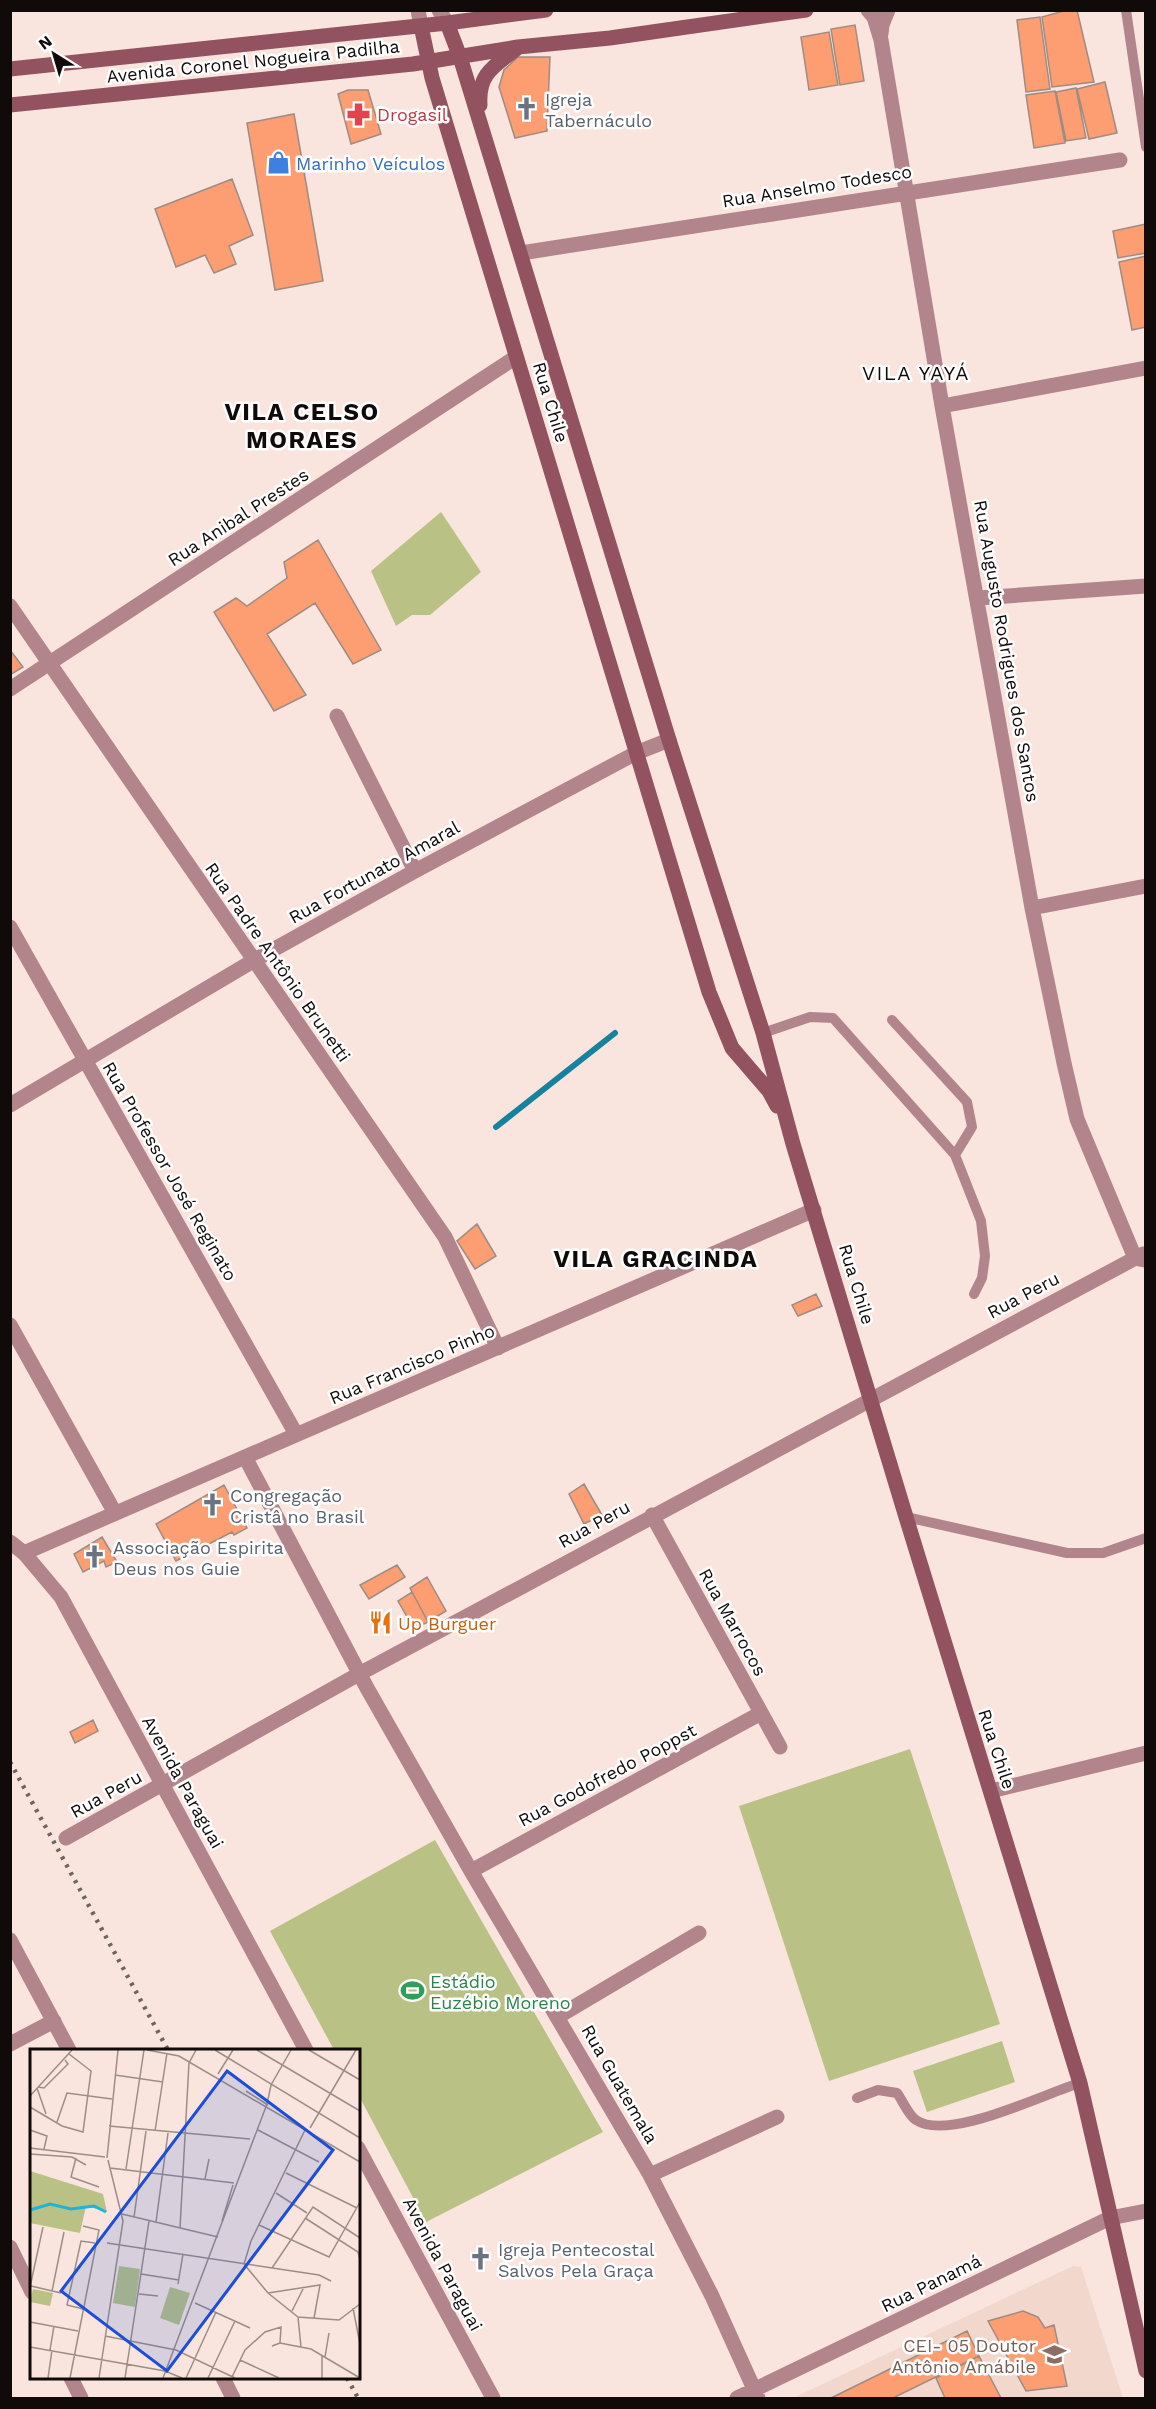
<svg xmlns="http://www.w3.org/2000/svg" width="1156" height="2409" font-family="'Work Sans',sans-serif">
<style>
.built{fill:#f1d7cc}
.green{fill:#b9c185}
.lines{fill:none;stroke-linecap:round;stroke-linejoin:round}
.stream{stroke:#16829d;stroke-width:6}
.building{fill:#fd9d72;stroke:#9d8c84;stroke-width:1.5}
.service{stroke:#b2848c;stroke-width:10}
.minor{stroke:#b2848c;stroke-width:15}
.tertiary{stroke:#b2848c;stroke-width:15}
.secondary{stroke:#925260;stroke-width:15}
.rail{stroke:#6f635f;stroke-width:4.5;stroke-dasharray:3 6;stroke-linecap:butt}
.labels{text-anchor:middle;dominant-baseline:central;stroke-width:5;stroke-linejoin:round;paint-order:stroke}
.street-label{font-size:18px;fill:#100a08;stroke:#fff}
.worship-label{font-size:18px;fill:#5b616d;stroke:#fff;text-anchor:start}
.health-label{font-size:18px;fill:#be3a42;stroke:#fff;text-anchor:start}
.shop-label{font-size:18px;fill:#366cbe;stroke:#fff;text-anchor:start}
.food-label{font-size:18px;fill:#c56008;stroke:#fff;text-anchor:start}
.leisure-label{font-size:18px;fill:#27864d;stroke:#fff;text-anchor:start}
.education-label{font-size:18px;fill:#785e54;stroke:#fff;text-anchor:end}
.neighbourhood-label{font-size:20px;letter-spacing:1.5px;fill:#100a08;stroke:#fff}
.district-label{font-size:24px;font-weight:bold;letter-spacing:1.5px;fill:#100a08;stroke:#fff}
.inset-river{fill:none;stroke:#19b5dd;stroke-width:3}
.inset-road{fill:none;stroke:#9c8d88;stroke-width:1.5}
.view{fill:#1d4ed8;fill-opacity:0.15;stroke:#1d4ed8;stroke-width:3}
.inset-edge{fill:none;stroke:#100a08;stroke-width:3}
</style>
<rect width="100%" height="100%" fill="#f9e5dd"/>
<path class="built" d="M1073,2266L1081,2267L1123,2398H793Z"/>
<path class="green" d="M441,512L481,572L430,615H412L396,626L371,571Z
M910,1749L1000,2024L829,2081L739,1806Z
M435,1840L603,2132L426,2222L359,2096L358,2050H334L270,1931Z
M1002,2041L1015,2082L927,2112L913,2071Z"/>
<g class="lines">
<path class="stream" d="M496,1127L615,1033"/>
</g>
<path class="building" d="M1067,10H1077L1094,82L1052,87L1042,17Z
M1040,17L1050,89L1026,92L1017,20Z
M855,25L864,81L840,85L831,29Z
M829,32L838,85L809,90L801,37Z
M518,57H550L547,131L515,138L499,87L504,70Z
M1105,82L1117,133L1089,139L1077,89Z
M1076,88L1086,138L1066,141L1056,92Z
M348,90H368L381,134L351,144L338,94Z
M1055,91L1065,143L1034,148L1026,95Z
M294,114L323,281L275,290L247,123Z
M232,179L253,235L229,246L236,264L214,273L205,255L176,267L155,209Z
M1146,224V253L1118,258L1113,231Z
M1146,256V327L1132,330L1119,262Z
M318,540L381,650L353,664L315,603L267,634L306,695L274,711L214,612L236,598L247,606L287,578L284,562Z
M10,650L23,667L10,675Z
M477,1224L496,1256L475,1269L457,1241Z
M816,1294L822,1306L798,1316L792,1305Z
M584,1484L602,1515L584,1524L569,1494Z
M224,1485L247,1528L234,1535L232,1532L176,1561L156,1524Z
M102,1537L117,1562L106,1567L104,1561L83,1572L74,1554Z
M397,1565L405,1577L369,1599L360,1585Z
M427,1577L446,1611L428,1622L410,1588Z
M412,1592L428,1622L414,1629L398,1601Z
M93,1720L98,1731L75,1743L70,1732Z
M1023,2311L1038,2317L1045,2328L1054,2325L1067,2386L1026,2391L988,2321Z
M967,2331L979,2356L893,2398H831Z
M979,2356L1001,2398H945L936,2378Z"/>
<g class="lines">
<path class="service" d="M1126,10L1146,147
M892,1020L967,1102L972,1127L955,1155
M763,1033L810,1017L833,1018L955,1155L981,1221L985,1256L982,1278L974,1294
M906,1517L1067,1553H1103L1146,1538
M857,2098L878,2090L897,2093C903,2101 908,2115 916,2120C948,2142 1043,2094 1080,2083"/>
<path class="minor" d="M868,10L874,17L881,40L942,406L1032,908L1064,1063L1077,1119L1135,1258L1146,1260
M881,34L882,25L888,10
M521,253L1120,160
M942,406L1146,368
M979,598L1146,586
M10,606L445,1237L498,1348
M10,689L516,357
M337,716L415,871
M1032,908L1146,886
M10,927L296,1434
M10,1105L253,961L415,871L636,753L669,740
M10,1325L115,1513
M245,1457L367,1688L471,1871L650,2175L712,2296L758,2398
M652,1515L780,1747
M24,1553L814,1210
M991,1791L1146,1753
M66,1838L359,1674L1143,1254
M471,1871L761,1713
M10,1940L69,2050
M559,2016L699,1933
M10,2044L54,2021
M650,2175L777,2117
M10,2247L32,2292
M71,2378L81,2398
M223,2378L233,2398
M737,2398L1110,2218L1146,2211"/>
<path class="tertiary" d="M418,10L421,26
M439,10L447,23
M10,1542L24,1553L61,1597L306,2050
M358,2148L493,2398"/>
<path class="secondary" d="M447,23L460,57L669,740L763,1033L793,1144L906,1517L1080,2083L1146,2371
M421,26L432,78L709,992L732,1048L769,1091L777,1106
M10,69L447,23L546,10
M10,105L413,64L518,47L610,38L806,10
M480,105C478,74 493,67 516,49"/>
<path class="rail" d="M10,1762L168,2050
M347,2378L358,2398"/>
</g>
<defs>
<symbol id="church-bare" viewBox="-9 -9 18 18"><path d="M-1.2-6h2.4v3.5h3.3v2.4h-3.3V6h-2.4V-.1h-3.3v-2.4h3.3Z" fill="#6b7280" stroke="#fff" stroke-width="2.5" paint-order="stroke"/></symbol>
<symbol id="pharmacy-bare" viewBox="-9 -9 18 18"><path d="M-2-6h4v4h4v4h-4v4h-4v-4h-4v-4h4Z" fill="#e0444e" stroke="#fff" stroke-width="2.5" paint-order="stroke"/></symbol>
<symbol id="shop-bare" viewBox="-9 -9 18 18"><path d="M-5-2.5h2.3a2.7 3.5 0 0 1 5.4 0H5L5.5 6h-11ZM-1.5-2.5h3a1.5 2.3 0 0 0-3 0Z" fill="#3f7fe0" stroke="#fff" stroke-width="2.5" paint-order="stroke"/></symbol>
<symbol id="restaurant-bare" viewBox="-9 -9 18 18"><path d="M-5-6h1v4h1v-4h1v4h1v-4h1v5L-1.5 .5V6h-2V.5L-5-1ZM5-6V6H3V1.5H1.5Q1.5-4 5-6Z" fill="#e8710a" stroke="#fff" stroke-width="2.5" paint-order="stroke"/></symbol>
<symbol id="stadium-bare" viewBox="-9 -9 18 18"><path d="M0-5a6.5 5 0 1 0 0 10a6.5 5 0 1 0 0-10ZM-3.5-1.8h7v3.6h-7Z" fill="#2e9e5b" stroke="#fff" stroke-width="2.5" paint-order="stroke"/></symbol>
<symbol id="school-bare" viewBox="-9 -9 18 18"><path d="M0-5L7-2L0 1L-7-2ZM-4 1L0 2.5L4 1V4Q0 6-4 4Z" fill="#8d6e63" stroke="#fff" stroke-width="2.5" paint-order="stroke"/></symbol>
</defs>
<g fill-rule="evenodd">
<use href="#church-bare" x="510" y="92" width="33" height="33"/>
<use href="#pharmacy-bare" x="342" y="98" width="33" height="33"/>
<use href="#shop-bare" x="262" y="146" width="33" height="33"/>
<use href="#church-bare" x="196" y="1488" width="33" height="33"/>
<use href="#church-bare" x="78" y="1540" width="33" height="33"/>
<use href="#restaurant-bare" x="364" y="1606" width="33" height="33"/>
<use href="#stadium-bare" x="396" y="1974" width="33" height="33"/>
<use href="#church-bare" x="464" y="2242" width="33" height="33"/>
<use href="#school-bare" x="1038" y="2338" width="33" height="33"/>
</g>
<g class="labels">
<g class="street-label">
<text transform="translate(253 61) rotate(-6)">Avenida Coronel Nogueira Padilha</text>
<text transform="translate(817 186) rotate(-9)">Rua Anselmo Todesco</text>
<text transform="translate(551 402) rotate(73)">Rua Chile</text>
<text transform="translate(238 517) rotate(-33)">Rua Anibal Prestes</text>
<text transform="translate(1007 651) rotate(80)">Rua Augusto Rodrigues dos Santos</text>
<text transform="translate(374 872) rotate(-29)">Rua Fortunato Amaral</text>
<text transform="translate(278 962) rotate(55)">Rua Padre Antônio Brunetti</text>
<text transform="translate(170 1171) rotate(60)">Rua Professor José Reginato</text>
<text transform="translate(857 1284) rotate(73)">Rua Chile</text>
<text transform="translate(1023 1295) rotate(-28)">Rua Peru</text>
<text transform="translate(412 1364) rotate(-23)">Rua Francisco Pinho</text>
<text transform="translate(594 1524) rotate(-29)">Rua Peru</text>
<text transform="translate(733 1622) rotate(61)">Rua Marrocos</text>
<text transform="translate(997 1749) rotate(72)">Rua Chile</text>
<text transform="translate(607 1775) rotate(-28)">Rua Godofredo Poppst</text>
<text transform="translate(183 1782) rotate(61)">Avenida Paraguai</text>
<text transform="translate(106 1794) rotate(-29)">Rua Peru</text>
<text transform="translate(620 2084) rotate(60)">Rua Guatemala</text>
<text transform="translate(443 2264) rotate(62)">Avenida Paraguai</text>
<text transform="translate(931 2283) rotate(-26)">Rua Panamá</text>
</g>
<g class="worship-label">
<text x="545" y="99">Igreja<tspan x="545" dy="21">Tabernáculo</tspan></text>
<text x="230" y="1495">Congregação<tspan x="230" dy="21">Cristâ no Brasil</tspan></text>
<text x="113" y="1547">Associação Espirita<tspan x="113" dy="21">Deus nos Guie</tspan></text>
<text x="498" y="2249">Igreja Pentecostal<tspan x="498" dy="21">Salvos Pela Graça</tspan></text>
</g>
<g class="health-label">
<text x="377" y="114">Drogasil</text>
</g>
<g class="shop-label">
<text x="296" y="163">Marinho Veículos</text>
</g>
<g class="food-label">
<text x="398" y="1623">Up Burguer</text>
</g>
<g class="leisure-label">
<text x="430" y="1981">Estádio<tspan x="430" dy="21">Euzébio Moreno</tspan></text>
</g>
<g class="education-label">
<text x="1036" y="2345">CEI- 05 Doutor<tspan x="1036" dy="21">Antônio Amábile</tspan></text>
</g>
<g class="neighbourhood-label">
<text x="916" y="373">VILA YAYÁ</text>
</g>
<g class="district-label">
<text x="302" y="412">VILA CELSO<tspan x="302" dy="28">MORAES</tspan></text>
<text x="656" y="1259">VILA GRACINDA</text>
</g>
</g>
<g transform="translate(30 2049)">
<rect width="330" height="330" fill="#f9e5dd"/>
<path d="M0,122L73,145L77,163L56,157L50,184L0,174ZM89,217L110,220L105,258L83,254ZM140,238L160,244L149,276L130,269ZM3,240L23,244L20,257L0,253Z" fill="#b9c185"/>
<path class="inset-river" d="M0,161L20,155L41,160L64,157L76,163"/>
<path class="inset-road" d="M117,1L149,7L330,113M185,1L330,89M227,1L330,62M279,1L330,31M188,25L203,1M85,26L133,33M8,38L14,39L38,15L35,11M7,39L16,65M216,42L238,56M0,47L42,1M237,55L241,36L261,1M0,58L32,77L53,83L61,22L39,5M27,73L37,44L82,50M79,77L220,90M280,79L326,1M0,81L17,87L14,100M228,81L289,113M275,81L221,192L214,215L238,244L268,268L309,271L330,255M125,82L137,4M0,99L75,108M0,105L42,108L56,116M46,109L41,128L69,138M77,109L88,1M80,119L204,134M96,120L114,1M256,124L327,159M175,130L179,110M246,144L277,164M92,165L188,188M104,168L116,82M275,169L328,203L330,211M192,172L203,136M126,173L138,84M229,176L299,208L330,153M150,179L159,14L166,1M77,194L289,226L301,232M242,219L283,158L330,189M111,225L149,231M148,235L153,205M1,237L31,244M0,238L13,178M22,242L34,183M238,244L290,236L284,269M109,245L128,247M165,254L220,279M323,259L330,295M53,260L37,256L51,192L65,194M262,262L274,238M268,268L271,298M0,273L48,282M75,287L146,301L205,329M242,297L250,294L281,300L330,329M0,298L135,322L152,329M20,301L24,277M295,308L299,284M210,311L249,329M202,328L215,301L235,283L251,278L250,294M18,329L22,301M40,329L69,181L53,177M69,329L93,172L78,111M95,329L119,172M133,329L237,55M156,329L186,263M178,329L205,272M292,329V307"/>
<path class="view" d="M197,22L303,101L137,322L31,242Z"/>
<rect width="330" height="330" class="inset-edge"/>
</g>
<rect width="1156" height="2409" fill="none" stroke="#100a08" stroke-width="24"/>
<g transform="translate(54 54) rotate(323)" stroke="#ffffff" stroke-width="4.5" paint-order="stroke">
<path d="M0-4.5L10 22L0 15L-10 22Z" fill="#100a08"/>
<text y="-9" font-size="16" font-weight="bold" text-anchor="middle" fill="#100a08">N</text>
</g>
</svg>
